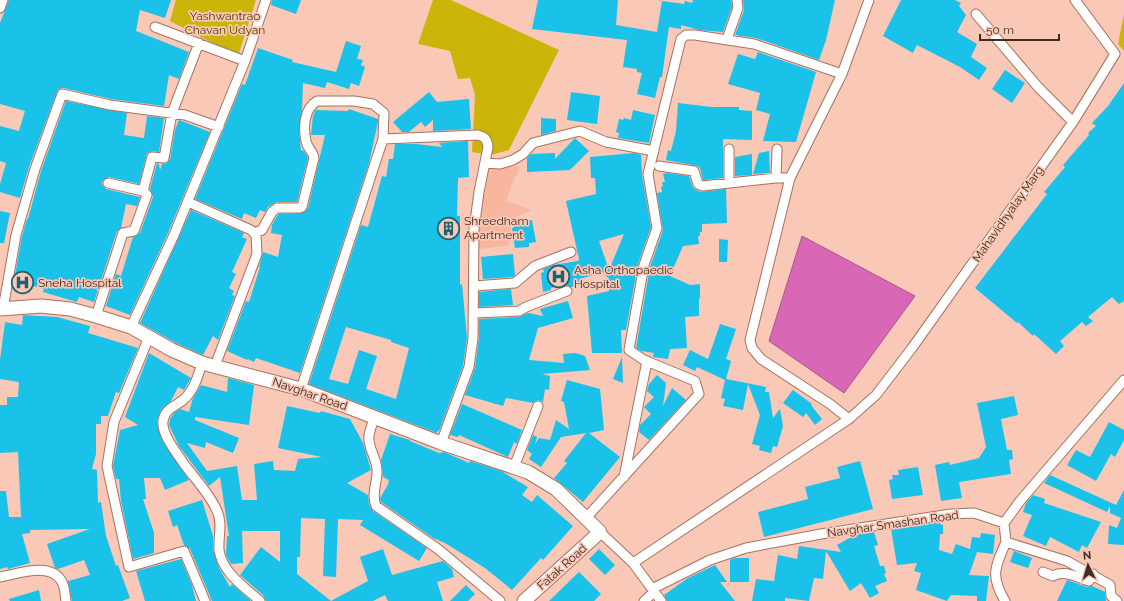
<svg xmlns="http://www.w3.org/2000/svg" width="1124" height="601" font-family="Raleway,sans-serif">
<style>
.built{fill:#f9b69e}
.green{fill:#cbb508}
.water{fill:#d868b6;stroke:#ab568a}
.building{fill:#1ac1e9;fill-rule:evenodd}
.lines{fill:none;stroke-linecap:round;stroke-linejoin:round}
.minor-casing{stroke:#a8715e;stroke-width:11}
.secondary-casing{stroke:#a8715e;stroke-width:15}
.minor{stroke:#fff;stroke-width:9}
.secondary{stroke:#fff;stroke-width:13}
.labels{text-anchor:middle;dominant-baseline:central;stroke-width:3.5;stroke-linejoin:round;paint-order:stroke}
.park-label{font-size:12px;fill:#4b4200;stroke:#f9c8b7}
.street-label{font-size:12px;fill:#422b23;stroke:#f9c8b7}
.poi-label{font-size:12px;fill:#422b23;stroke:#f9c8b7;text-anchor:start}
</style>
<rect width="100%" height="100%" fill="#f9c8b7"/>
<path class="built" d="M521,166L513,181L506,201L532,210L511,219L509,245L474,250L489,168Z"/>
<path class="green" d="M176,0H256L238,56L170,21Z
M433,0H451L559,50L509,150L491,155L472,152L475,95L470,78L458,79L450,51L418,44Z
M1124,14V51L1118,44Z"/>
<path class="water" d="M802,236L915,296L844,393L769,341Z"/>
<path class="building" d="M9,0H171L165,18L140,10L136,31L189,52L179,79L169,75L164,106L111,99L63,88L58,89L29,167L20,198L0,192V184L6,163L0,161V126L19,131L25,111L0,104V23Z
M272,0H301L296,14L271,5Z
M538,0H618L616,25L657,32L662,1L684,4L685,1L692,3L693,0H731L732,7L723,32L699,30L681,25V29L669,27L662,77H660L655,98L637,94L642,73L637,72V69L623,67L627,40L532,29Z
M743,0H835L826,40L819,60L756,38L735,35L744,10Z
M901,0H955L961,3L959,6L966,15L957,32L977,44L971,57L987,68L979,80L960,67L917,45L913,53L883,36Z
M346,41L361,46L357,59L363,60L361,65L365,67L359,86L351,83L349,89L327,82L325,88L303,83L302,110L299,130L301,150L304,151L308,158L297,202H276L268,207L265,212L260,210L256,218L244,213L242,219L195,199L242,84L245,85L258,48L293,60L292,62L336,72Z
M758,52L816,72L796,142L763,141L770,114L756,110L760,93L728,84L738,54L755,59Z
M1005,70L1025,83L1012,103L992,89Z
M1124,83V301L1119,304L1112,297L1088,317L1093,321L1086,326L1082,322L1060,341L1064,346L1056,354L1034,334L1033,336L1018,322L1017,323L975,288L1047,194L1044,192L1065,167L1063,165L1089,135L1088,133L1096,126L1092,123L1108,106Z
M429,92L437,102L469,99L471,129L433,131V120L425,127L421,122L409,132H402L393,122Z
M571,92L600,96L597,124L567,120Z
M66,101L127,113L124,135L144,138L147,116L164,118L159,152L152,151L147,153L139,184L109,177L102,181V185L106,189L140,197L137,206L126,204L121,228L117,231L94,302L79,297L77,302L43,292L44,289L14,281L22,236L27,219H28L41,171Z
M678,103L711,107H739V110L752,111V140L723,139V178L703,180L700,168L698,166L666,160L668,150L671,151L676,131Z
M349,109L378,119V122L369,163L300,373L256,358L254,362L248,359L247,360L227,351L246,301L249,302L260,267H259L263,252L278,257L282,235L271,233L272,225L277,216L279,214L302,213L308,208L325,135H311L313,116L316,110L348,111Z
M633,110L655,115L649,143L618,138L619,133L616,132L619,119L623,120L624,118L631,120Z
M541,118L556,119V131L541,135Z
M179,120L210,132L168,233L130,315L106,306L116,274L121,276L133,237L140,233L153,197L150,189L157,163L159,164L160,170L162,164L167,163L170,159L175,130Z
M575,138L589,151L570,170L527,172V158L531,154L555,153V159Z
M468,141L469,177L458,178L457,216H460V285L462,284L467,338L463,366L439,431L438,430L437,433L309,384L361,225L368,227L382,176L386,177L389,159H393L395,144H416L442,147L439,143ZM346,327L391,340V342L409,348L396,399L366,389L377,356L359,350L348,384L329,379Z
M769,151L770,173L753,174L759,153Z
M634,153L641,155L642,175L651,227L638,264L626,330H621L622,353H592L587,296L609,291V279L603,272L580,279L581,285L571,287L565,285L551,288V290L543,292L541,273L544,272L543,269L553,265L578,261L579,259L566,201L596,194L595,178H591L590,157ZM624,234L609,270L599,241Z
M752,154V175L735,176V157Z
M667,173L689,176L693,188L700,192L726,189L727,223L702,224V232H700V236H698L699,244L683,246L670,276L690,285L700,284V298H699V316L685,317L687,348L670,349L668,359L653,357L654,353L641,351L636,348L650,267L663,230L657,193L662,192L661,187L663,186L662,182H665L663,174Z
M191,210L244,233L242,237L247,239L232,272L236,274L229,288L234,291L232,295L235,296L218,340L213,336L203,355L176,343L140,323Z
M0,211L10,213L4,243H0Z
M532,220L536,242L529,243V247L515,248L512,228H514L513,226L523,225L522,221Z
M719,239L728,240L727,262H719Z
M513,254L515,275L513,277L483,279L481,257Z
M511,289L513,305L479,307V292Z
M568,301L573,318L538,328L529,360L564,363L563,354L576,353L585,356L590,370L542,374L550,376L549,390L545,389L543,402L538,400L533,403L506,398L503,406L465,395L475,368L479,338V319L519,317L528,313L543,316L540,309Z
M23,315L57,317L90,326L88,333L138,348L119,393L116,392L108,416H101V424H96V454L92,469L97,470L98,503L101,502L106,536L116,566L118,565L130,598L122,601H72L68,581L90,575L84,560L58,569L55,568L47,544L90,529L30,530V533L22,534L30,563L8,569L7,567L0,569V491H6L9,517H21L18,452L0,453V405H7V397H18L19,382L0,379V360L5,322L22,325Z
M720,324L736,329L726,359L731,361L726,379L766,387L765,392H769L773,418L780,409L783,426L777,447L773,446L771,453L759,450L760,446L752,444L760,415L748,384L743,410L723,406L725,399L721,398L725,380L697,367L695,371L683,365L690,350L708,359Z
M149,353L191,378L184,390L178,387L171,401L161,410L157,421L162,440L189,480L165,490L160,478H144L146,499H143L154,533V553L133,559L121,501L119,479H116L113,466L120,430L138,425L125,417Z
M622,357L623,383L613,379Z
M657,375L666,383L663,406L672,388L686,400L649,440L639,432L640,425L651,414L644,407L654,397L647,391L649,384Z
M228,378L254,385L249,425L195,417V420L239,438L233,453L206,442L205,448L187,443L207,471L237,466L242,500H257L254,464L273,461L274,470L295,471L298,459L322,457L278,448L287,406L320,413L321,411L350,419L363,443L371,470L347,483L368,495L369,504L373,511L427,548L419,561L360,525L363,520L338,519L336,577L323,576L325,519L301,518L300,557H297V574L331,601L368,581L360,557L383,549L392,575L443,561L452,569L454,577L437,582L443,601H388L385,595L373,601H266L264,596L240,575L261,547L280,562V531H242L243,563L231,564L226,555L227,536H229L220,477L209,486L179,446L169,425L170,419L174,413L180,409L189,412L193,398L201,385L227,392Z
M567,380L600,389L604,430L589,433L620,457L583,502L554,478L567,463L564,461L586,433L561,437L541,467L529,459L532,454L527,450L533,435L537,437L535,444L539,438L550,440L556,420L569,429L564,402L561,401Z
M793,390L812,404L811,405L822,419L815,425L806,413L803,417L783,403Z
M1014,396L1018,415L1001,419L1007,450H1012L1013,459L1009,460L1011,474L959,482L962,498L941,501L935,465L949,462L950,465L979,458L986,447L977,403Z
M462,404L522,430L517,444L514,442L508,457L459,435L458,437L450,435Z
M1109,422L1124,430V440L1115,457L1111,454L1096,481L1067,465L1076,450L1090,457Z
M390,434L410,440V441L439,453L444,452L469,463L470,461L501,471L528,487L522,495L532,502L537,495L573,526L543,560L541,558L512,590L485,568L445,543L433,538L381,502L380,498L389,483L388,482L389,480L383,477L381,460Z
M860,461L873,509L764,537L758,512L808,499L805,487L840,478L837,467Z
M918,467L923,495L892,499L889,480L893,479L892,475H899L898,470Z
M1050,475L1116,505L1124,490V545L1108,544L1109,525L1117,528L1121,518L1110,513V506L1107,512L1044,483Z
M1033,495L1045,499L1044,503L1101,522L1087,548L1082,545L1079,552L1050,537L1046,546L1023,536L1032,515L1023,512L1026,503Z
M202,500L213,536V551L219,568L230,587L232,584L251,601H212L190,549L184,545L177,525L173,527L168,511Z
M941,522L940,524L943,525V534H940L939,550L952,554L956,544L970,549L972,537L980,538L981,533L995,535L993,554L977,552L969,575L989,576L986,601H977V596L951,595L947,601L916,590L921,573L914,571L917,563L897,565L891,529Z
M874,532L878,545L874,546L880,566H884L886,573L884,574L887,581L875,586L879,593L870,598L861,583L850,591L826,551L823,579L814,578L809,601L785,598V601H752L756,579L774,581L778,555L797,559L799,546L841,552L837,545L853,536L852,535Z
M599,549L615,565L605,575L589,559Z
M1014,551L1032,558L1028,568L1010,562Z
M734,558H749V582H730V560Z
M181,559L192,585L196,601H145L136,571Z
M715,565L727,582H720L735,601H667L664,595L688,578Z
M579,572L601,594L594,601H549Z
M1067,580L1087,587L1092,586L1105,592L1106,601H1057Z
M466,585L475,594L468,601H450Z
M39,590L41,601H10L9,599Z"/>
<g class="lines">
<defs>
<path id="minor" d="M0,8L3,0
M976,14L1038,87L1073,122
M727,39L738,8L737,0
M245,61L266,0
M383,139L478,135C485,137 487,139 488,147L479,192L474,229L473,338L469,367L441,443
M485,163L500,164L513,160L523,154L533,143L580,131L606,142L654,151
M659,166L694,171L698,184L702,186L776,178H790
M776,178L777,149
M108,183L143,191L152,157L164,158L172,113L199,43
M729,183V149
M188,202L251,230L256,235L257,254L215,366
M254,233L262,230L272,212L277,208H300L302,207L314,158C313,151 307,148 306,141C303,127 304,109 317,101H354L373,104L384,113L383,139L301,389
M474,286L515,283L535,266L571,252
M3,309L16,235L35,169L62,94L110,105L185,115L219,127
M474,313L519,311L526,307L567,291
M96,316L123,233L134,231L147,195L143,191
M131,327L174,235L245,61L155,27
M149,337L114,422L107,466L129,567L184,551L205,601
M202,363C198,376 194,391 183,400C175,407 165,408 163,421C161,434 177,453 184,464C195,479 210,494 217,511C223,523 218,537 219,550C222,572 244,587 260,601
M374,417C373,423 370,429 369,435C367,448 378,459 377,472C377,483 371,495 376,506L438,549L500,601
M849,419L830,404L761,359L752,348L750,340L790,178L842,74L869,0
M514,467L538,406
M624,477L647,361
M586,518L699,394L695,381L644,360L629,350L644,265L657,228L648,174L681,39L686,35H695L754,44L842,74
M1004,523L1006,542L1067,561L1110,585L1111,596L1117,601
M600,532L633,563L661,601
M633,563L849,419L876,395L912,348L1073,122L1115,54L1075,0
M1043,572L1053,576C1064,569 1078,578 1089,581L1093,574
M0,577C18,574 51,561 62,582C65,587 65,595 66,601
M652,589L710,560L746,548L821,534L951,514L974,513L1004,523L1020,501L1124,380
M644,601L654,592
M1005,601C990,576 995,567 1006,542"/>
<path id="secondary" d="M0,309L41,306L70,309L96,316L131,327L172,350L202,363L301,389L441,443L528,472L556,489L600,532L524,601"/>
</defs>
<use href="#minor" class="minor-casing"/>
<use href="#secondary" class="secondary-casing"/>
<use href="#minor" class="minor"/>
<use href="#secondary" class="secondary"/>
</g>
<defs>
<symbol id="building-ring" viewBox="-11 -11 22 22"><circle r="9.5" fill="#f9c8b7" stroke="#1d6173" stroke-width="1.5"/><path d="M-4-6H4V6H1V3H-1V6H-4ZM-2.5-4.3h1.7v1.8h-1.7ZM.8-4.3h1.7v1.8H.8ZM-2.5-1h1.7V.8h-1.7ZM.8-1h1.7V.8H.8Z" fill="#1d6173"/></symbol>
<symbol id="hospital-ring" viewBox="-11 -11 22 22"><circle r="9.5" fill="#f9c8b7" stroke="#1d6173" stroke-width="1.5"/><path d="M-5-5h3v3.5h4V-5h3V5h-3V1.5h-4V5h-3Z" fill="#1d6173"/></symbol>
</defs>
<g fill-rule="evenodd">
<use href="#building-ring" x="436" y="216" width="25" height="25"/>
<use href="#hospital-ring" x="546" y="264" width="25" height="25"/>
<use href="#hospital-ring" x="10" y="270" width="25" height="25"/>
</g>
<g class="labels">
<g class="park-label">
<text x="225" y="16">Yashwantrao<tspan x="225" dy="14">Chavan Udyan</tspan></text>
</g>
<g class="street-label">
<text transform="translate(1008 214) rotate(-55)">Mahavidhyalay Marg</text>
<text transform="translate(310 394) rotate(19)">Navghar Road</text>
<text transform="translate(893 524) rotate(-8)">Navghar Smashan Road</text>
<text transform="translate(562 567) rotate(-42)">Fatak Road</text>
</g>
<g class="poi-label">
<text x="464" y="221">Shreedham<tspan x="464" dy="14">Apartment</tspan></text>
<text x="574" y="270">Asha Orthopaedic<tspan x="574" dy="14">Hospital</tspan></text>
<text x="38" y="283">Sneha Hospital</text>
</g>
</g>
<g transform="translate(1088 565) rotate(355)" stroke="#f9c8b7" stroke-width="3" paint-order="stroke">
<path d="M0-3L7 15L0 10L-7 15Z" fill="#422b23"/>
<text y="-6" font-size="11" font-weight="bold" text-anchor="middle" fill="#422b23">N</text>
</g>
<path d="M980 34v6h79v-6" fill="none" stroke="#422b23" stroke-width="2"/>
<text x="986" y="34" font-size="12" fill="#422b23" stroke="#f9c8b7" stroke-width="3" paint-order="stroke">50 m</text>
</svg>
